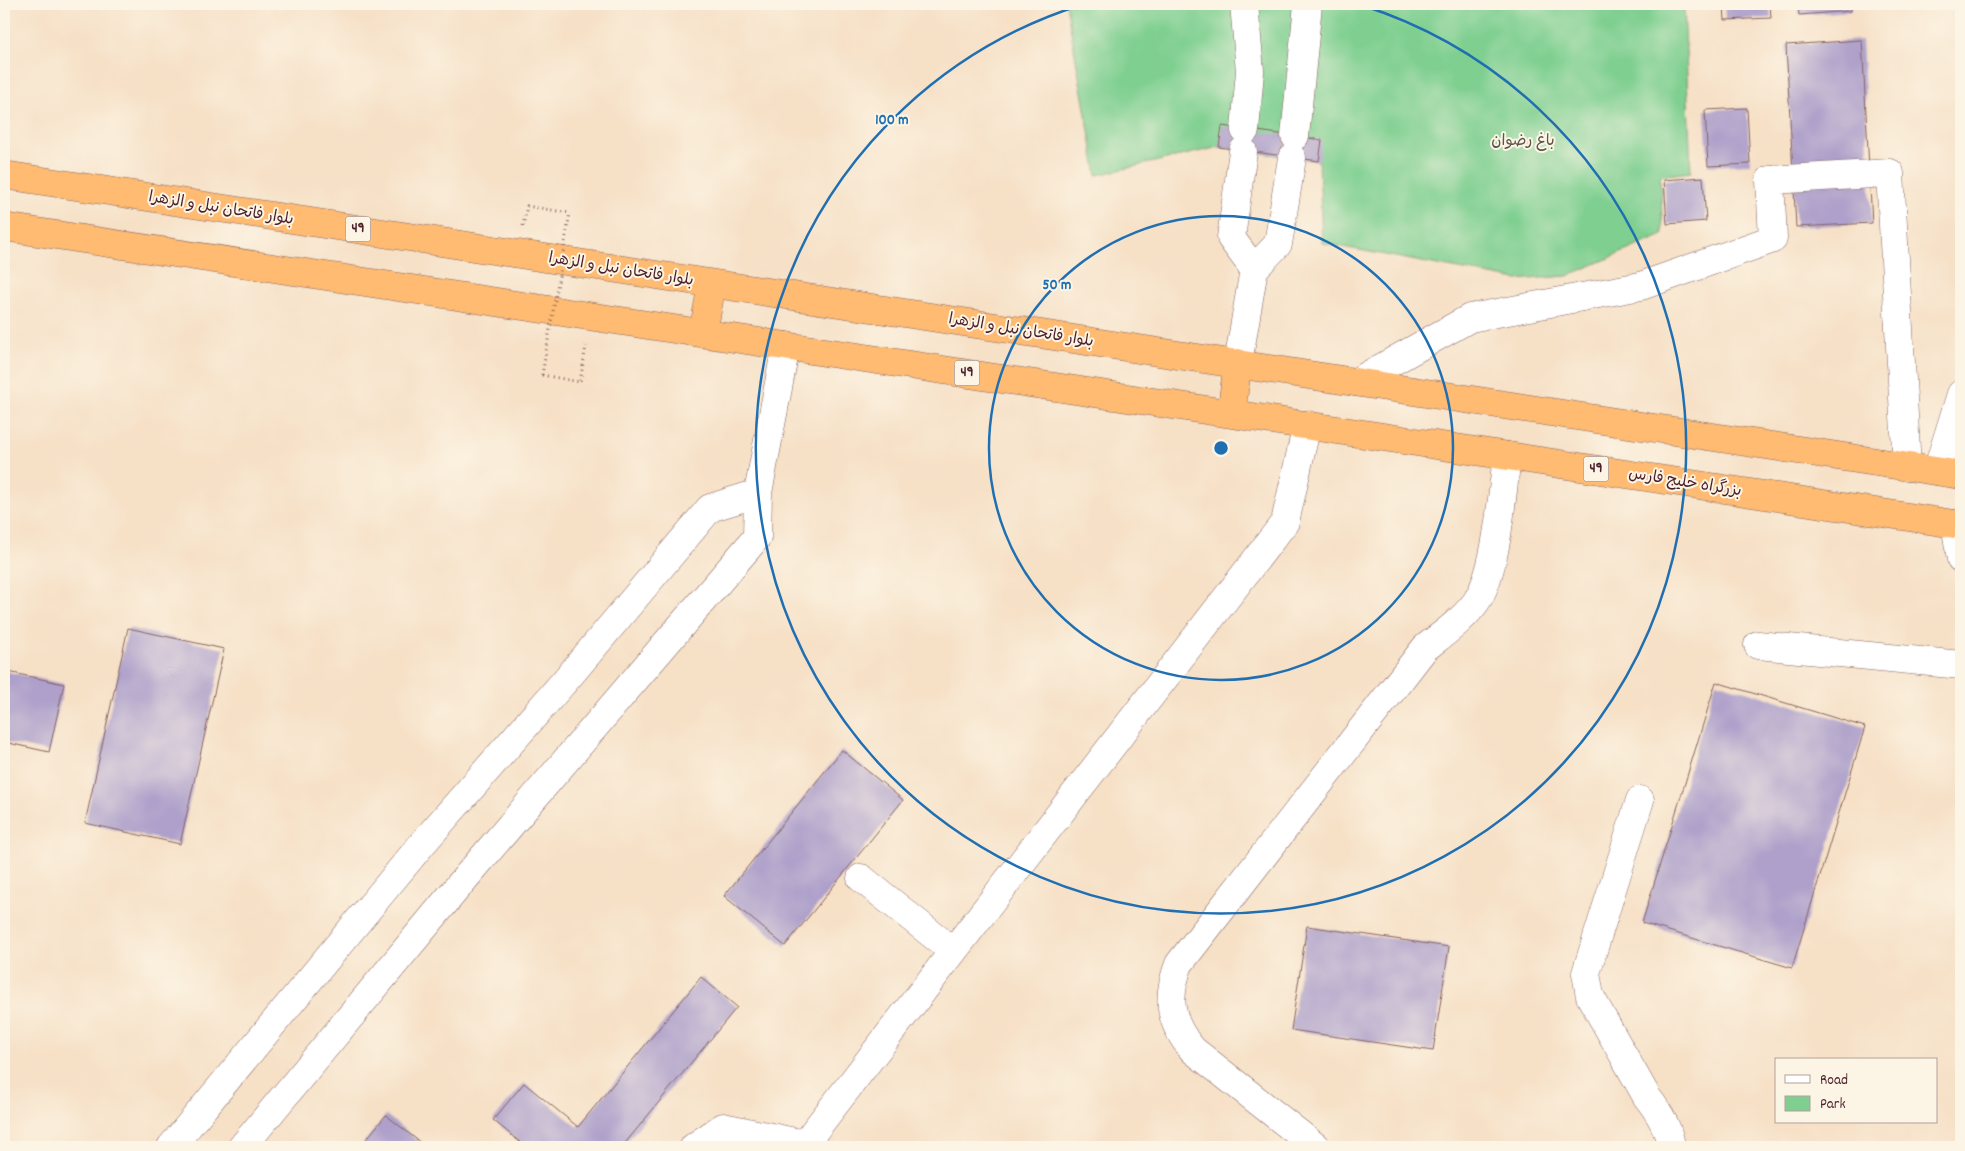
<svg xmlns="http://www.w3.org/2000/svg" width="1965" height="1151" font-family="Dekko,'Playpen Sans Arabic',sans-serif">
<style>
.green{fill:#7ecf90;stroke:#64775e}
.building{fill:#aea0ca}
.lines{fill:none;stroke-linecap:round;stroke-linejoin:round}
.minor-casing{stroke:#866361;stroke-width:29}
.highway-casing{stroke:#866361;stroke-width:29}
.path{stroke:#866361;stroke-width:3;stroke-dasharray:1 4;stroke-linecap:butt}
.minor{stroke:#fff;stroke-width:28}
.highway{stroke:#febb71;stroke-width:28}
.path-bridge{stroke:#866361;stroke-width:3;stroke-dasharray:1 4;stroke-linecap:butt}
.ring{fill:none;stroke:#1f6fb2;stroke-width:2.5}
.labels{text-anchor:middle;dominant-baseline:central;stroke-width:4;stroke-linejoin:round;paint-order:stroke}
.shield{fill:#fcf5e5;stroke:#7f5f63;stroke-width:1}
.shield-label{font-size:15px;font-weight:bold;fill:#4a1f2b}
.park-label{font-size:16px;fill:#5a5449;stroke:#fcf5e5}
.street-label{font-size:16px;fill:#4a1f2b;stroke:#fcf5e5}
.centre{fill:#1f6fb2;stroke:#fcf5e5;stroke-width:2.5}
.ring-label{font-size:15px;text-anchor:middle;font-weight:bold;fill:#1f6fb2;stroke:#fcf5e5;stroke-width:4;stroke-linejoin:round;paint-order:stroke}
</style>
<rect width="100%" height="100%" fill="#fcf5e5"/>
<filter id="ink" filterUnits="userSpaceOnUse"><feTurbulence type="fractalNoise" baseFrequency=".02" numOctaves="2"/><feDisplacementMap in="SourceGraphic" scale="10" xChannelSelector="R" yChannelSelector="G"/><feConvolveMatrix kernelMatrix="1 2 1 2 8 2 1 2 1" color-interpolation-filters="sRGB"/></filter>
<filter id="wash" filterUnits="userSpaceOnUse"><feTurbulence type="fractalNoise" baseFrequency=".0096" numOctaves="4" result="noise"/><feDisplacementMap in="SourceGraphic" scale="20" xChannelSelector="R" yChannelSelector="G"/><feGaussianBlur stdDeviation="1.12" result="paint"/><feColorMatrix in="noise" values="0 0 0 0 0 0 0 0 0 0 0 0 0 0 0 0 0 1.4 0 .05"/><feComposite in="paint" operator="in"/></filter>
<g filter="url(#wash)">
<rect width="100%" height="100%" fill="#f6e0c6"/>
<path class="green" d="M1066,4H1684L1691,172L1660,176L1663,235L1567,276L1517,280L1322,243L1319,161L1219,147L1097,175Z"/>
<g id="blocks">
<path class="building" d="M1724,4H1770L1771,18L1725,20Z
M1798,4H1851V11L1799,15Z
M1862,40L1872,223L1796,227L1786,45Z
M1747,108L1750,164L1708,166L1705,110Z
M1222,126L1322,140L1319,161L1219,147Z
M1703,177L1706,221L1667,224L1664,180Z
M128,628L224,649L180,844L85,823Z
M4,671L64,684L49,752L4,742Z
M1716,682L1865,727L1792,968L1642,923Z
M842,750L903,800L785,946L724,896Z
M1307,926L1449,947L1433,1051L1291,1030Z
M701,977L737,1007L622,1147H526L493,1120L524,1083L578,1127Z
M386,1115L426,1147H360Z"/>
</g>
</g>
<g filter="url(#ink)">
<use href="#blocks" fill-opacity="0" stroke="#866361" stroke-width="1"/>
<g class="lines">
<defs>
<path id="minor" d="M1244,4L1250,71L1245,130
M1295,136L1308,4
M1243,151L1231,238L1254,269
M1238,363L1254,269L1278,244L1292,158
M1356,382L1470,318L1641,286L1773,239L1770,180L1890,173L1907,467
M1937,471L1961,394
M758,493L786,346
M1955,524L1961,559
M1758,645L1961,665
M1640,800L1586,973L1590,996L1647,1097C1659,1112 1669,1128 1671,1147
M861,878L953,951
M171,1147L422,844L570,675L710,508L758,493L757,537L467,876L242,1147
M694,1147L723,1127L804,1144
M802,1147L1285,522L1307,425
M1316,1147L1193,1050C1169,1022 1166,998 1179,964L1425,648C1443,634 1462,621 1476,602C1497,572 1502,494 1507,456"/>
<path id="highway" d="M4,175L1961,475
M4,227L1961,525
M703,333L712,284
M1231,413L1238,363"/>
</defs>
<use href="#minor" class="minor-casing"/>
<use href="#highway" class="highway-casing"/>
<path class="path" d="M523,226L527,206L570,213
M542,375L580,382L586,346"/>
<use href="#minor" class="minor"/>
<use href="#highway" class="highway"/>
<path class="path-bridge" d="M542,375L570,213"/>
</g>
</g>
<g class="ring">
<circle cx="1221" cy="448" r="232"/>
<path d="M1361 5A465 465 0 1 1 1081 5"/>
</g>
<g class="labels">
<g class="shield">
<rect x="345.5" y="216.5" width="25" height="25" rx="4"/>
<rect x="954.5" y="360.5" width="25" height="25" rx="4"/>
<rect x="1583.5" y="456.5" width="25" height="25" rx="4"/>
</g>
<g class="shield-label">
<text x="358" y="229">49</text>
<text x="967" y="373">49</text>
<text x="1596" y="469">49</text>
</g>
<g class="park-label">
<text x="1523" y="141">باغ رضوان</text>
</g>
<g class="street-label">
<text transform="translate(221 209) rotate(9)">بلوار فاتحان نبل و الزهرا</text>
<text transform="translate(621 270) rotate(9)">بلوار فاتحان نبل و الزهرا</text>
<text transform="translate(1021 331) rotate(9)">بلوار فاتحان نبل و الزهرا</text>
<text transform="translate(1685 483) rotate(9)">بزرگراه خلیج فارس</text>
</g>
</g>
<circle cx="1221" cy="448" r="8" class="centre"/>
<g class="ring-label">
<text x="892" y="124">100 m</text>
<text x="1057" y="289">50 m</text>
</g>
<rect width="1965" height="1151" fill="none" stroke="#fcf5e5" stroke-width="20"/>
<rect x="1775" y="1058" width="162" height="65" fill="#fcf5e5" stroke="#b59f9b"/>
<rect x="1785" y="1075" width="25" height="8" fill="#ffffff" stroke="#b59f9b"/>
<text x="1820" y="1084" font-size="15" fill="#4a1f2b">Road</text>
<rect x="1785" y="1096" width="25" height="15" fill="#7ecf90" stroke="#b59f9b"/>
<text x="1820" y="1108" font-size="15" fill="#4a1f2b">Park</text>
</svg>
